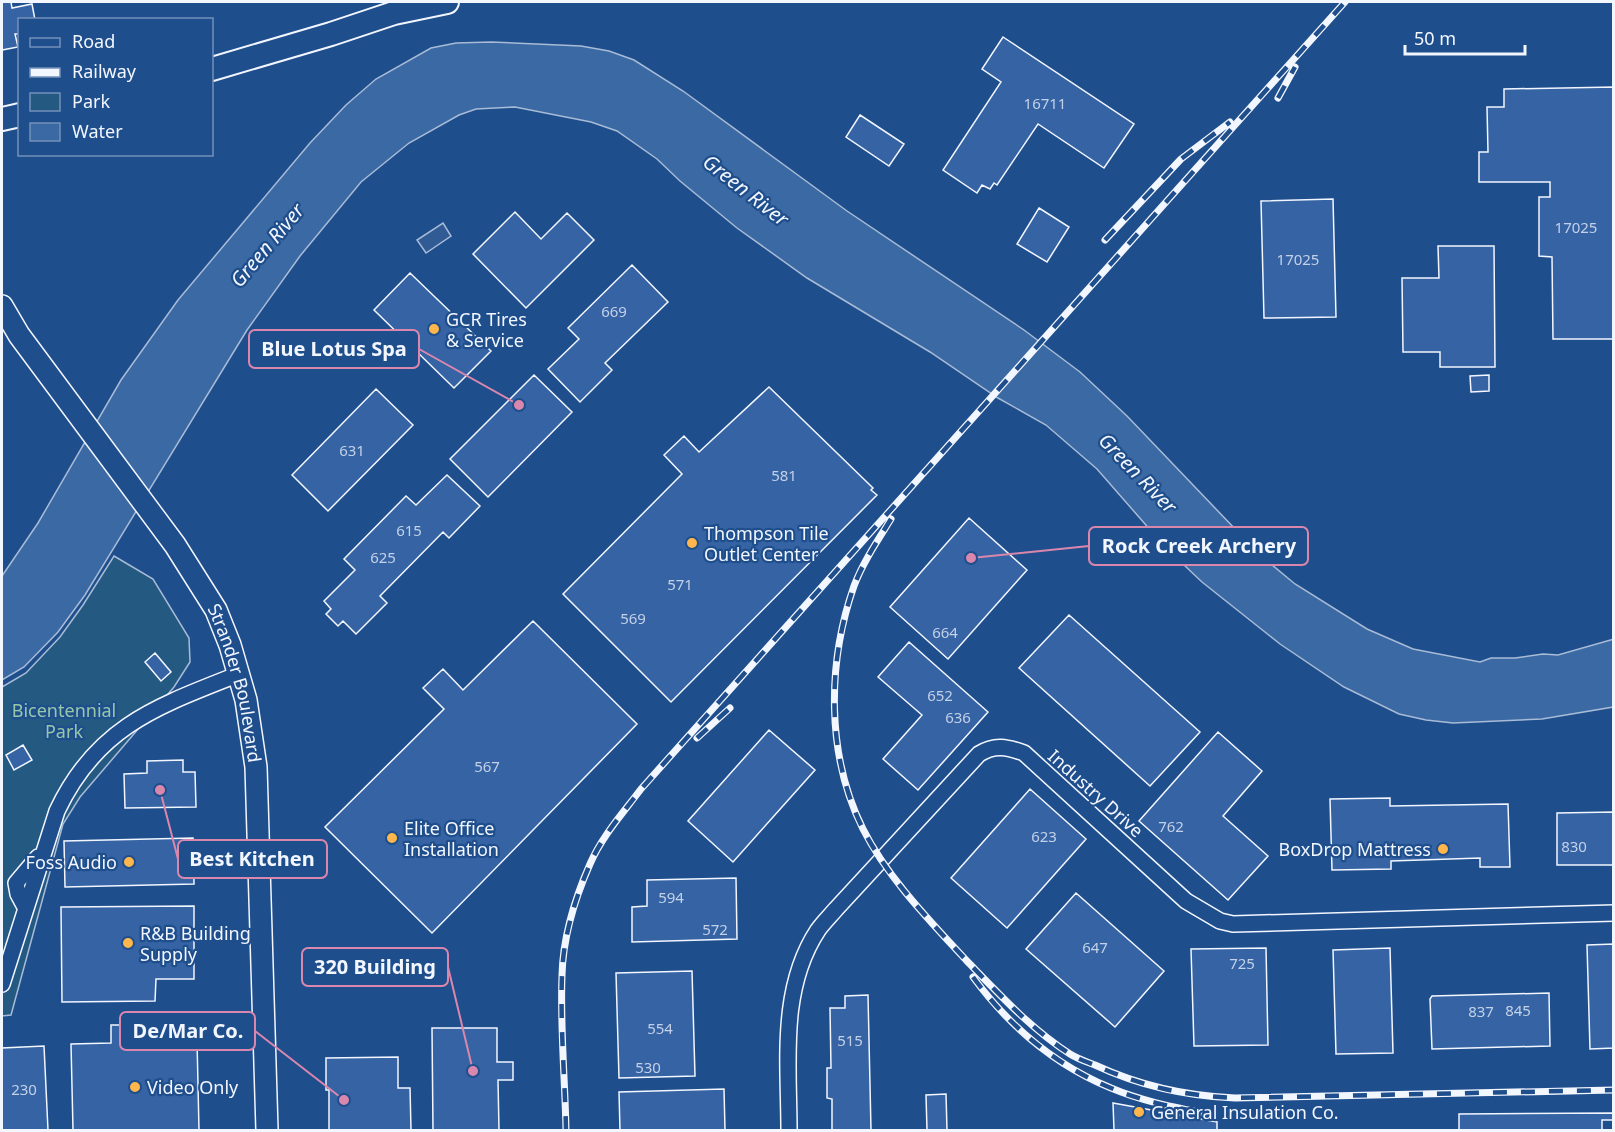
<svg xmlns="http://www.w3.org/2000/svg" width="1615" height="1132" font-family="'Noto Sans',sans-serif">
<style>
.green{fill:#245a82;stroke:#a8bbd7;stroke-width:1.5}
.parking{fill:#305b95;stroke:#a8bbd7;stroke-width:1.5}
.water{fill:#3b69a3;stroke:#a8bbd7;stroke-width:1.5}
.building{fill:#3563a3;stroke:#f2f6ff;stroke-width:1.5}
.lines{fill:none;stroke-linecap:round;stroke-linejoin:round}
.minor-casing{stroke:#f2f6ff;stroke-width:18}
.secondary-casing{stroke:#f2f6ff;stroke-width:24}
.primary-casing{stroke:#f2f6ff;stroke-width:26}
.minor{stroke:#1f4e8c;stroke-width:15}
.secondary{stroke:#1f4e8c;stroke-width:21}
.primary{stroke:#1f4e8c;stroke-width:22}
.rail-casing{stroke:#f2f6ff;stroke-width:7}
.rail{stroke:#1f4e8c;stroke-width:4.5;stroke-dasharray:14;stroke-linecap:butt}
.poi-dot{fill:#ffb74d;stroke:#1f4e8c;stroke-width:2}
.labels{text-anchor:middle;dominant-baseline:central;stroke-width:4.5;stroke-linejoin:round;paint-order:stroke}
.number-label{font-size:15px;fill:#c3d1e8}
.poi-label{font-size:18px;fill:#f2f6ff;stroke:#1f4e8c;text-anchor:start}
.street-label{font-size:18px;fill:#f2f6ff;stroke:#1f4e8c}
.park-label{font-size:18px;fill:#97c8a6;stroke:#1f4e8c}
.water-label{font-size:20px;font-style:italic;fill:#f2f6ff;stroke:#1f4e8c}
.leader{fill:none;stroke:#da87ad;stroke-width:2}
.callout-dot{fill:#da87ad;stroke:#1f4e8c;stroke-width:2}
.callout{fill:#1f4e8c;stroke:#da87ad;stroke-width:2}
.callout-label{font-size:20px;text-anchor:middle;font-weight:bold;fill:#f2f6ff}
</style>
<rect width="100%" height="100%" fill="#1f4e8c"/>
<path class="green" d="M114,556L153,579L189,638L190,662L174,687L80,797L63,824L11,1015L2,1016V687L26,673L60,637L83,605Z"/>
<path class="parking" d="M443,223L451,236L426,253L417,240Z"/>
<path class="water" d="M491,42L581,46L609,51L634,60L683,91L847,211L1024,330L1080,372L1127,416L1259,554L1295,584L1367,629L1413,649L1480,662L1491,658H1515L1543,654L1558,655L1614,639L1613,707L1542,719L1453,723L1426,720L1399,714L1344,687L1280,644L1202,582L1166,548L1097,469L1046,425L998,398L930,352L807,278L737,228L680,181L657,159L617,131L591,122L515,107L476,109L459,115L409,143L361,182L300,256L247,330L85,595L58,632L24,667L2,680V576L38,523L121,380L178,300L310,143L346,105L376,79L431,48L456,43Z"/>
<path class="building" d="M2,2H11L12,8L32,4L35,20H20V34H15L18,47L2,50Z
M1003,37L1134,124L1104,168L1038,124L997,185L994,183L990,189L982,185L977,193L943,170L1001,82L982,69Z
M1614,87V339H1553L1552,257L1539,256V197H1550V182H1479V152H1488L1487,107H1504V89Z
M860,115L904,144L889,166L846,137Z
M1333,199L1336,317L1264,318L1261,201Z
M1039,208L1069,227L1047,262L1017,244Z
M515,212L541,239L567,213L594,240L526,308L473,254Z
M1438,246H1494L1495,367H1440V352H1403L1402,278H1439Z
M632,265L668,302L605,363L612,370L580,402L548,369L579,339L568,328Z
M410,273L491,351L454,388L374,310Z
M534,375L572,412L488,497L450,459Z
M1489,375V391L1471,392L1470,376Z
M769,387L873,488L871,490L877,495L671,702L563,594L682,474L664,455L684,436L699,452Z
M376,389L413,425L328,511L292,475Z
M447,475L480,506L449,538L443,532L380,596L387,603L356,634L343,621L338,626L326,614L331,609L324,601L355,570L344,559L406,496L416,505Z
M969,518L1027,570L948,659L890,607Z
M1069,615L1200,732L1150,786L1019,668Z
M533,621L637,724L432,933L325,827L444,709L423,688L443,669L463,690Z
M909,642L988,712L918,790L883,759L922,715L878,677Z
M155,653L171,672L161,681L145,662Z
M769,730L815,770L733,862L688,821Z
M1218,732L1262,771L1223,816L1268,856L1228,900L1139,821Z
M23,745L32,760L14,770L6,755Z
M183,760V772H195L196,807L125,808L124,774L147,773V761Z
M1030,789L1086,839L1007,928L951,878Z
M1390,798V806L1508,804L1510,867H1480V858L1391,861V869L1332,870L1330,799Z
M1614,812V865H1557V813Z
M193,838L194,884L65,887L64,841Z
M736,878L737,939L632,942V907L647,906V880Z
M1076,893L1164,971L1115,1027L1026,949Z
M194,906V979H156L155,1001L62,1002L61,907Z
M1614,944V1048L1590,1049L1587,945Z
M1266,948L1268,1045L1194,1046L1191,949Z
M1390,948L1393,1053L1336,1054L1333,950Z
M692,971L695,1076L619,1078L616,973Z
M1549,993L1550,1046L1432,1049L1430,999L1432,996Z
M868,995L871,1130H832V1099L827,1098V1068H831L830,1008H845V996Z
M111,1025H129V1042L197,1040L199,1130H73L71,1044L111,1043Z
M432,1028H497V1062H513V1080H498L499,1130H433Z
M44,1046L48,1130H2V1048Z
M398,1057V1088H410L411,1130H329V1090H326V1058Z
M724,1089L725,1130H620L619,1092Z
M946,1094L947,1130H927L926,1095Z
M1113,1103L1217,1122V1130H1114Z
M1613,1113V1120H1602V1130H1459V1114Z"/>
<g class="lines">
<defs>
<path id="minor" d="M25,907L18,894L16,883L38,857
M2,984L57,811C97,726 158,706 239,674
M789,1130C789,1064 779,989 818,930C823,923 830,916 836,909L979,754C995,744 1007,747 1024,753L1186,901L1220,921L1233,924L1614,913"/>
<g id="secondary">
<path id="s1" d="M2,306L19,335L175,545L216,610L230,645L246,700L256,767L267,1130"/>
</g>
<path id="primary" d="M212,69L331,34L394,13L447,2
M2,119L20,115"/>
</defs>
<use href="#minor" class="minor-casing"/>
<use href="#secondary" class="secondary-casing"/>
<use href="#primary" class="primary-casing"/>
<use href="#minor" class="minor"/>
<use href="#secondary" class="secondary"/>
<use href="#primary" class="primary"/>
<defs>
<path id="rail" d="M1278,98L1295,67
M1105,240L1181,159L1230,122
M891,519C878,540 863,562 854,586C827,663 826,755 863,829C887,877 930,921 966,960C998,993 1031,1029 1070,1054C1078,1059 1087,1062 1095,1065C1140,1086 1185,1096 1235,1098L1614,1090
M697,738L730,708
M973,977C1009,1026 1055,1065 1111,1088C1144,1102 1179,1108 1213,1115
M566,1130C565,1079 560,1026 562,975C563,938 575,898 590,864C602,836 623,813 641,789L1345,2"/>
</defs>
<use href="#rail" class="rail-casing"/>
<use href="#rail" class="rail"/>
</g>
<g class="poi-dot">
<circle cx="434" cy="329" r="6"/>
<circle cx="692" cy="543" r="6"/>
<circle cx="392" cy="838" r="6"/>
<circle cx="1443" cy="849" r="6"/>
<circle cx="129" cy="862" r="6"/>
<circle cx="128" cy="943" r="6"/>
<circle cx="135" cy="1087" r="6"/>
<circle cx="1139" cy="1112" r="6"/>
</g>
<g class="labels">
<g class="number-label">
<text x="1045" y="103">16711</text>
<text x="1576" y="227">17025</text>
<text x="1298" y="259">17025</text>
<text x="614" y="311">669</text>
<text x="352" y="450">631</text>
<text x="784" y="475">581</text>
<text x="409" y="530">615</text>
<text x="383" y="557">625</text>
<text x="680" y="584">571</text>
<text x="633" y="618">569</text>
<text x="945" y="632">664</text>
<text x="940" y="695">652</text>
<text x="958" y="717">636</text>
<text x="487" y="766">567</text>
<text x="1171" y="826">762</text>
<text x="1044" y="836">623</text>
<text x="1574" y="846">830</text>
<text x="671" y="897">594</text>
<text x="715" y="929">572</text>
<text x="1095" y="947">647</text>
<text x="1242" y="963">725</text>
<text x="1518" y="1010">845</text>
<text x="1481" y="1011">837</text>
<text x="660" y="1028">554</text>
<text x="850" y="1040">515</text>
<text x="648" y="1067">530</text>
<text x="24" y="1089">230</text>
</g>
<g class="poi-label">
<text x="446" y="319">GCR Tires<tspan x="446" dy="21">&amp; Service</tspan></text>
<text x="704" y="533">Thompson Tile<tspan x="704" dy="21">Outlet Center</tspan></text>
<text x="404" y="828">Elite Office<tspan x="404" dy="21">Installation</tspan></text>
<text x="1431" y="849" text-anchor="end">BoxDrop Mattress</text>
<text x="117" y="862" text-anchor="end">Foss Audio</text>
<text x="140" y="933">R&amp;B Building<tspan x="140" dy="21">Supply</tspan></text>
<text x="147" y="1087">Video Only</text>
<text x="1151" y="1112">General Insulation Co.</text>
</g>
<g class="street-label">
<text stroke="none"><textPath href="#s1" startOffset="448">Strander Boulevard</textPath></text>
<text transform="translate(1096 793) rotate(42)">Industry Drive</text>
</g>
<g class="park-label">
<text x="64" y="710">Bicentennial<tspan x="64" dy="21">Park</tspan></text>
</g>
<g class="water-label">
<text transform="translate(746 190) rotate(38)">Green River</text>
<text transform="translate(267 245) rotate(-50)">Green River</text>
<text transform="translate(1138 473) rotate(46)">Green River</text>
</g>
</g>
<path class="leader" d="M519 405L419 349M971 558L1089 546M160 790L178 859M473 1071L448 967M344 1100L255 1031"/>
<g class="callout-dot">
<circle cx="519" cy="405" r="6"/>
<circle cx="971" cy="558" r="6"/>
<circle cx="160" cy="790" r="6"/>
<circle cx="473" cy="1071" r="6"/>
<circle cx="344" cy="1100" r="6"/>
</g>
<g class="callout">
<rect x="249" y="330" width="170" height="38" rx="6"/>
<rect x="1089" y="527" width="219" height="38" rx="6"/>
<rect x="178" y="840" width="149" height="38" rx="6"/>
<rect x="302" y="948" width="146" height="38" rx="6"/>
<rect x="120" y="1012" width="135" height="38" rx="6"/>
</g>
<g class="callout-label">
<text x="334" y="356">Blue Lotus Spa</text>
<text x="1199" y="553">Rock Creek Archery</text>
<text x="252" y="866">Best Kitchen</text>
<text x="375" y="974">320 Building</text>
<text x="188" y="1038">De/Mar Co.</text>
</g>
<rect width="1615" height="1132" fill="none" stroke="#f2f6ff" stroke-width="6"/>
<rect x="18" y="18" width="195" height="138" fill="#1f4e8c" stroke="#7391ba" stroke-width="1.5"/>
<rect x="30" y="38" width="30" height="9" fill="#1f4e8c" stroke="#7391ba" stroke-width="1.5"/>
<text x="72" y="48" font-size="18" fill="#f2f6ff">Road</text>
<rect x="30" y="68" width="30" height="9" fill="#f2f6ff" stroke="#7391ba" stroke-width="1.5"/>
<text x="72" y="78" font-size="18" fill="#f2f6ff">Railway</text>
<rect x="30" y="93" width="30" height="18" fill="#245a82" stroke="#7391ba" stroke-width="1.5"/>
<text x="72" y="108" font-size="18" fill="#f2f6ff">Park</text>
<rect x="30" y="123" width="30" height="18" fill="#3b69a3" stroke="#7391ba" stroke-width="1.5"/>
<text x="72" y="138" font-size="18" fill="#f2f6ff">Water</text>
<path d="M1405 45v9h120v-9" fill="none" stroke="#f2f6ff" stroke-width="3"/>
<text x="1414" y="45" font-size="18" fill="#f2f6ff" stroke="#1f4e8c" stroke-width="4.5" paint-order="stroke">50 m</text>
</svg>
